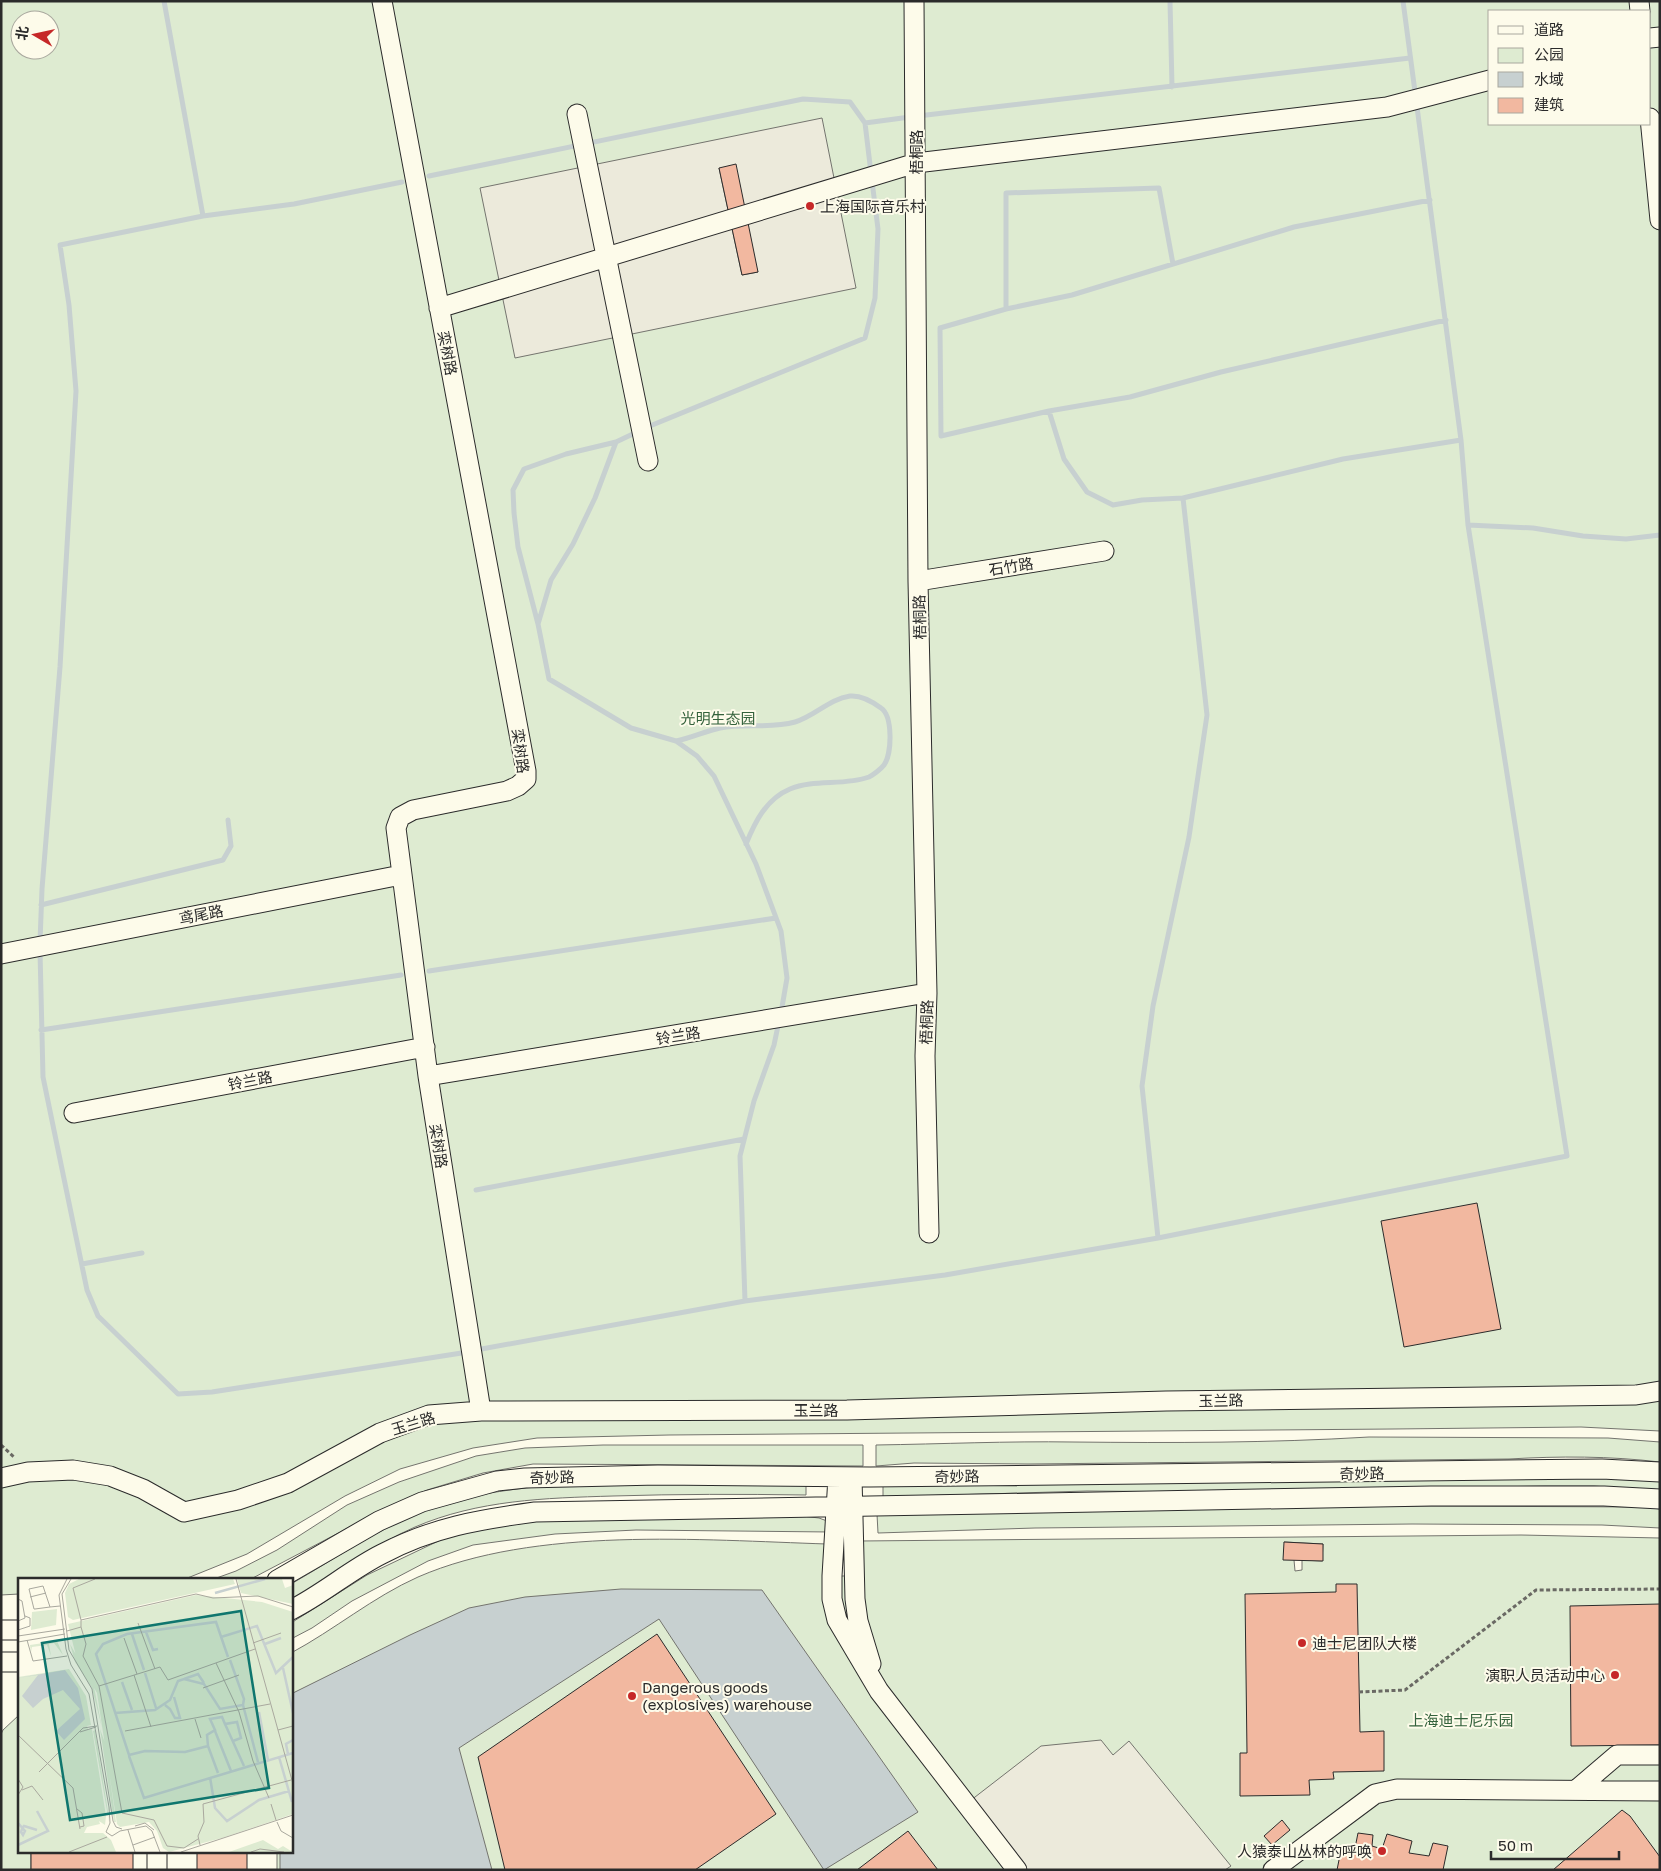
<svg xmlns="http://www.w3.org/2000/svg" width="1661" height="1871" font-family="'Golos Text','Noto Sans SC',sans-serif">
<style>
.green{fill:#deebd1;stroke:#74746e;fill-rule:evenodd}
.parking{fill:#eceadb;stroke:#74746e;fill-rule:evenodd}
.water{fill:#c7d0d0;stroke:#74746e}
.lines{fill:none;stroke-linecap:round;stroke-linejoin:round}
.stream{stroke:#c7d0d0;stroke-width:5}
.building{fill:#f2b8a0;stroke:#2b2b2b}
.minor-casing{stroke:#2b2b2b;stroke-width:21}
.path{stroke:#6a6964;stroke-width:3;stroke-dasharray:4 2.5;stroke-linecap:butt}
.minor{stroke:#fdfbea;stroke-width:19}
.poi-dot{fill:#c62828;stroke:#fdfbea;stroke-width:2}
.labels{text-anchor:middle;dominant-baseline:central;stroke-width:4;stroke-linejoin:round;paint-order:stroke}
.street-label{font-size:15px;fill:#2b2b2b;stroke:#fdfbea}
.poi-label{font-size:15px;fill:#2b2b2b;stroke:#fdfbea;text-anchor:start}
.park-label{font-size:15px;fill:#34623c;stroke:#fdfbea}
.inset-river{fill:none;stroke:#c7d0d0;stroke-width:2.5}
.inset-road{fill:none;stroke:#a9a89e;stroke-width:1}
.view{fill:#0f766e;fill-opacity:0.15;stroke:#0f766e;stroke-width:2.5}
.inset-edge{fill:none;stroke:#2b2b2b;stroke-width:2.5}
</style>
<rect width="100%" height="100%" fill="#fdfbea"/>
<path class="green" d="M1,1H1660V1431L1581,1427L1393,1429L669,1435L537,1438L473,1448L400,1469L345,1496L247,1554L190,1577L181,1580H19V1594L1,1595ZM1490,11H1650V124H1490ZM20,20H50V50H20Z
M1369,1437L1608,1438L1660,1442V1462C1609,1456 1560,1456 1509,1459L1028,1464L914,1463L876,1466V1445C942,1444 1008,1441 1073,1442C1172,1443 1270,1443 1369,1437Z
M603,1445H863V1466L533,1464L483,1473L427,1490L386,1508L249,1580H211L236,1571L277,1550L347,1505L399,1482L476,1456L525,1448Z
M1612,1476L1660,1480V1491L1594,1486H1545L1218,1492L1087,1491L883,1497V1485Z
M577,1484H806V1495C742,1494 677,1494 613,1496C545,1498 478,1500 415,1527C371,1546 333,1576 291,1600V1584C335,1559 377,1529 424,1511C473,1492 525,1487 577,1484Z
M1421,1506L1644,1507L1660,1509V1528L1602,1525L1412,1524L1035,1528L878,1533L877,1514L1035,1510Z
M794,1515L819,1518L827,1521L831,1532L636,1530L555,1534L473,1545L428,1561L352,1601L312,1628L291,1639V1623L367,1575L453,1534L521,1519Z
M1521,1535L1660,1538V1870H277V1852H291V1653C334,1630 373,1597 418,1577C535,1526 701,1540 827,1544L824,1577L862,1575L859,1541ZM1284,1542L1323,1544L1322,1561L1302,1560V1570L1295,1571L1294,1560Z
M19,1715V1852H31V1870H1V1734L3,1730Z"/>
<path class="parking" d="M822,118L856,288L515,358L480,188ZM719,168L758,272L742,275Z
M1101,1740L1113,1755L1129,1741L1231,1866L1225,1870H1017L966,1804L1041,1746Z"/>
<path class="water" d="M621,1589L762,1590L918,1812L824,1870L659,1619L459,1748L492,1870H280V1852H291V1694L410,1635L469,1608L525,1597Z"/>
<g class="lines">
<path class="stream" d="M164,1L203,216
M1170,1L1172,87
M918,116L1410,58
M865,123L910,117
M429,176L803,99L850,102L865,123L871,173
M1006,309L1072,295L1294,227L1430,200
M1049,411L1130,397L1221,372L1446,320
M645,428L865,338L875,298L878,229L872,181
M637,432L616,442L595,498L573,544L551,580L538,624L549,679L631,728L676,741L697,756L714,776L756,864L781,931L787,978L781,1013
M1183,498L1343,459L1461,440
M1468,525L1533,528L1583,536L1626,539L1660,535
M538,624L518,547L514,513L513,490L524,469L566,454L616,442
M676,741C691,738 706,731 720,728C745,723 770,729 795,722C815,716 829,699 850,696C861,695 873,702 881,708C893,716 892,754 884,765C881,769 873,775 869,777C844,786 814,779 790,789C766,799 755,822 746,844
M41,905L223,860L231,846L228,820
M40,942L42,889L60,667L76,391L69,305L60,245L203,216L294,204L402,182
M40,951L43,1077L87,1290L98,1316L178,1394L212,1392L468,1352
M429,971L776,918
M41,1030L401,975
M476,1190L744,1139
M1158,1238L1567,1156L1468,525L1461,440L1403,1
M82,1264L142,1253
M745,1301L740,1156L754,1101L774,1045L779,1021
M476,1350L745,1301L945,1275L1158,1238L1142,1086L1153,1006L1189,837L1207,715L1183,498L1142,500L1113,505L1087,492L1064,459L1049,411L941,436L940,328L1006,309V193L1159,188L1173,264"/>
</g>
<path class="building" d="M736,164L758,272L742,275L719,168Z
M1477,1203L1501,1329L1404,1347L1381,1221Z
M1284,1542L1323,1544V1561L1283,1560Z
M1336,1584H1357L1360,1732L1384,1731V1771L1333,1772L1334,1779L1309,1780L1310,1795L1240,1796V1753H1247L1245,1594L1336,1592Z
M1660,1604V1745L1571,1746L1570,1606Z
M657,1634L776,1814L695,1870H505L478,1757Z
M1622,1810L1630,1816L1660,1857V1870H1553Z
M1282,1820L1290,1830L1272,1845L1264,1836Z
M908,1831L938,1870H857Z
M1358,1833L1373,1835L1372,1846L1382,1849L1387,1834L1412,1841L1409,1853L1429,1856L1433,1843L1448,1846L1443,1870H1337L1341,1850L1354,1853Z
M31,1852H133V1870H31Z
M197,1852H247V1870H197Z"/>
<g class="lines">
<defs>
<path id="minor" d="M382,1L526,771V779L518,786L507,791L413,810L400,817L396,828L428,1076L481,1411
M914,1L918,581L927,993L925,1056L929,1233
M1639,1L1640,11
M1650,38L1660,37
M577,114L648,461
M1650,118L1660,220
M439,308L916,163L1387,107L1490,80
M918,581L1104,551
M1,954L401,875
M428,1076L927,993
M74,1113L425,1047
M838,1477L832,1576V1599L837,1620L879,1691L1017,1870
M852,1477L855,1599L858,1621L871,1664
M1,1478L28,1472L73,1470L110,1476L143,1489L184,1512L238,1500L288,1483L380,1433L429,1415L481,1411L847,1410L1166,1401L1636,1395L1660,1391
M277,1580L379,1521L422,1502L497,1481L525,1478L658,1475L870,1477L1602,1469L1660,1472
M291,1610C323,1594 350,1570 382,1554C434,1527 477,1520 535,1512L1431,1496H1604L1660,1499
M1,1630H19
M1,1662H19
M1576,1790L1617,1755H1660
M157,1852V1870
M1273,1870L1375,1794L1397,1789L1660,1791"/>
</defs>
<use href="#minor" class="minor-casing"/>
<path class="path" d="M1,1445L14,1457
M1359,1692L1405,1690L1536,1590L1660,1589"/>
<use href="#minor" class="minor"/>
</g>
<g class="poi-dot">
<circle cx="810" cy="206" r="5"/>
<circle cx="1302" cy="1643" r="5"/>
<circle cx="1615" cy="1675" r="5"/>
<circle cx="632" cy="1696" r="5"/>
<circle cx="1382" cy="1851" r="5"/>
</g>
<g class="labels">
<g class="street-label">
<text transform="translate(916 152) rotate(-90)">梧桐路</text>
<text transform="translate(448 353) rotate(79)">栾树路</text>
<text transform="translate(1011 566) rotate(-9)">石竹路</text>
<text transform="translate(919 617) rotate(-91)">梧桐路</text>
<text transform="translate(521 751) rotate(82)">栾树路</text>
<text transform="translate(201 914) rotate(-11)">鸢尾路</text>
<text transform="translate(926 1022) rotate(-88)">梧桐路</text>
<text transform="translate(678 1035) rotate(-9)">铃兰路</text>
<text transform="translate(250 1080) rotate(-11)">铃兰路</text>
<text transform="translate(439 1146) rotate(81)">栾树路</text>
<text transform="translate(1221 1400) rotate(-1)">玉兰路</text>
<text x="816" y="1410">玉兰路</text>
<text transform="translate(413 1423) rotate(-17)">玉兰路</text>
<text transform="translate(1362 1473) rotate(-1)">奇妙路</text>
<text transform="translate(957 1476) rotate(-1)">奇妙路</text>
<text transform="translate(552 1477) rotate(-2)">奇妙路</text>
</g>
<g class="poi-label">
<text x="820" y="206">上海国际音乐村</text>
<text x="1312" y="1643">迪士尼团队大楼</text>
<text x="1605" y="1675" text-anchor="end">演职人员活动中心</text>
<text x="642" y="1687">Dangerous goods<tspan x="642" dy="17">(explosives) warehouse</tspan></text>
<text x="1372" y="1851" text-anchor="end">人猿泰山丛林的呼唤</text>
</g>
<g class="park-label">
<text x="718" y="718">光明生态园</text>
<text x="1461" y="1720">上海迪士尼乐园</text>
</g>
</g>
<g transform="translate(18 1578)">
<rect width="275" height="275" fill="#fdfbea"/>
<path d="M61,1H215L217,6L55,42L50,39L47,15L51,6ZM219,1H264L267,10L275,7V26L223,15ZM178,17L244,24L275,34V236L204,260L151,274L145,270L139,253L131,244L102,249L99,246L79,115L58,78L50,46ZM39,31L38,47L13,52L14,34ZM39,63L45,77L36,65L31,66L33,78L29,67L14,69L13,74L12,67ZM52,66L76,109L84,150L74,110L57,84ZM51,91L68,118L73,147L69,148L70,151H74L88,238L87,247L81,243L82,246L69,249L66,255H85L93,262L98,274H0V99ZM82,151L87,165L98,244H96ZM77,152L90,234L91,244L75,153ZM245,262L260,271L265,268L273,273L275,270V274H211Z" fill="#deebd1"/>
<path d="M47,92L60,110L67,141L46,162L38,153L62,131L45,112L25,121L15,130L4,118L20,97L0,100Z" fill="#c7d0d0"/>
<path class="inset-river" d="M197,15L247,1M128,54L135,72L140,71M114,56L126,92M203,59L239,48L258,95L275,79M247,66L263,60M210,79L198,44L109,56L85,66L78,76L111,177L127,173L167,174L190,168L189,157L197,152L192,141L204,139L207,146L219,144L223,160L215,163M265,90L275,135M127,95L138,130M166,101L180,96L186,105M104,104L114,132M147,127L152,131L157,140H162L156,119M225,127L240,184M241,134L250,182M97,135L137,132L152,122L160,103L166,101L186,106L202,131L225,127L226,121L212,82M207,146L226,188M197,153L213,193M190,168L200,195M270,176L268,166L275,162M111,178L126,220L275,175M261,179L274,224M192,199L197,230L209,243L241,222L271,213M0,245L7,253L5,257L3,254L4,251L5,249L6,248L19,252M0,267L30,253L19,233"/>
<path class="inset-road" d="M49,1L41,17L48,71L53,87L71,116L91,229L92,245L88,254L94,258L102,253L128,248L134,253L142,274M53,1L44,16L51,72L74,111L95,243L98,249L104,251M218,1L275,206M12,19L28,15M0,21L4,23L7,40L0,43M32,29L25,8L11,11L16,31H17L32,29L42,28M63,42L55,10L77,1M120,45L137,91M63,49L68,66L65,78L81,108L104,235L136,242L149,268L166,270L180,261M0,52L12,48V40L7,38M49,53L63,49V42L178,16L195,20L240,18L275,29M0,58L47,51M106,60L119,96M9,62L15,83L49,78M0,64L47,56M235,65L263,55M198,85L221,134L235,183L251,220M116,97L133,149M81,108L142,89L150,102L237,71M185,110L221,97M177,141L183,160M260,152L275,148M107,153L252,126M62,154L78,149M0,157L55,210L62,251M21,194L65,150L79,148M0,201L5,209L0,217M4,212L14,208L25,222M253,226L258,242M59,231L64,235L66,248L62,249M259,244L263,253L275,260M117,248L127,245L136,252M110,252L117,274M115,267L137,259M182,267L180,258L186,244L185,226L273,202M51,274L89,259M163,274L275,237M233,274L242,271L266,274"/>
<path class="view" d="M223,33L251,210L52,242L24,65Z"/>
<rect width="275" height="275" class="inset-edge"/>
</g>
<rect width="1661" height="1871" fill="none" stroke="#2b2b2b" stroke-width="5"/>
<rect x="1488" y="10" width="162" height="115" fill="#fdfbea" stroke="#a9a89e"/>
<rect x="1498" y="26" width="25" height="8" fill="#fdfbea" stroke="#a9a89e"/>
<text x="1534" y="35" font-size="15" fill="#2b2b2b">道路</text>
<rect x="1498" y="48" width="25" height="15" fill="#deebd1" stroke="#a9a89e"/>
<text x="1534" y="60" font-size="15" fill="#2b2b2b">公园</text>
<rect x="1498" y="72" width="25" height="15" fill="#c7d0d0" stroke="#a9a89e"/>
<text x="1534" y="85" font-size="15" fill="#2b2b2b">水域</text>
<rect x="1498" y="98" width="25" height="15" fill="#f2b8a0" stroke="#a9a89e"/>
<text x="1534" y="110" font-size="15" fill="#2b2b2b">建筑</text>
<g transform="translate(35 35) rotate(279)"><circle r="24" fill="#fdfbea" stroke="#a9a89e"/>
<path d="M0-4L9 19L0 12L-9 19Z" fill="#c62828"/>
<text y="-8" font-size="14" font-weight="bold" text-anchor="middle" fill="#2b2b2b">北</text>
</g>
<path d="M1491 1851v8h128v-8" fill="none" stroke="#2b2b2b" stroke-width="2.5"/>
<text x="1498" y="1851" font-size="15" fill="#2b2b2b" stroke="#fdfbea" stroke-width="4" paint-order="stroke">50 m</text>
</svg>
